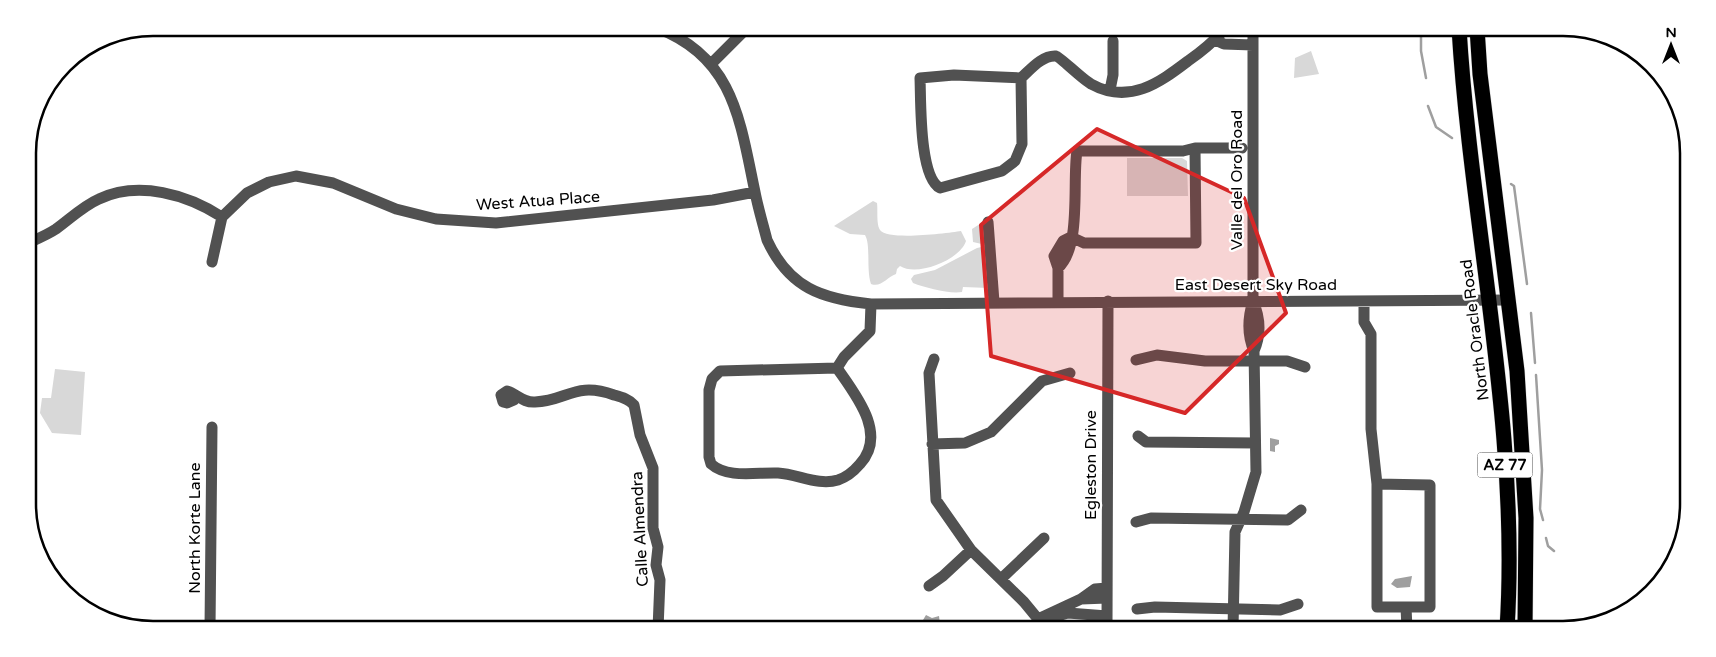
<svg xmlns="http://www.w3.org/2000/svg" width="1716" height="657" font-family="'Varela Round',sans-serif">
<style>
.green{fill:#d8d8d8}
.water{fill:#9f9f9f}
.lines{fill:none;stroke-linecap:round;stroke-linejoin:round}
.stream{stroke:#9f9f9f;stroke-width:2.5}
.highway-casing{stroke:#dbdbdb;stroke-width:16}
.minor{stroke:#515151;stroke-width:11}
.highway{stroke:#000;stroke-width:15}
.marked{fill:#d62828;fill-opacity:0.2;stroke:#d62828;stroke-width:4;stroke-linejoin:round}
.labels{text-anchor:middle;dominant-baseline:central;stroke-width:4.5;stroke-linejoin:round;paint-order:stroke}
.shield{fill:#fff;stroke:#4c4c4c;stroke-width:1}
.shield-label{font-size:15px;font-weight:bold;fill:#000}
.street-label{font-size:16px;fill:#000;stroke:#fff}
.rim{fill:none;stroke:#000;stroke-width:2.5}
</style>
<rect width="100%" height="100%" fill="#fff"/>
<path class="green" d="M1311,51L1319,74L1294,78L1295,58Z
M1127,158H1182L1187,161L1188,196H1127Z
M873,201L877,203C878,210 876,224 880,230C888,241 948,233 961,231L966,241C960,260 917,277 900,266L897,269L896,274C887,277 881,288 871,284C866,269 871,245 865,235L850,234L834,226Z
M983,222L986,245L973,242L972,229Z
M986,246L989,288L963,287L962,292C949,294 926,288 913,283L911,279L914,275L935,270L977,248Z
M55,369L85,372L81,435L52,433L40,413L42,398H51Z"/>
<path class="water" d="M1270,438L1279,440V444L1275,446V452L1270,451Z
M1412,576L1410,587L1397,588L1391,584L1395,579Z
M926,615L932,618L939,616L940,624C933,626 928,624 923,620Z"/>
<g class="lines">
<path class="stream" d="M1421,28V51L1426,78
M1428,106L1436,127L1452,138
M1511,184L1514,186L1527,284
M1531,313L1535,363
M1536,375L1542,470L1540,509L1543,520
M1546,538L1548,546L1554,551"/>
<defs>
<path id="highway" d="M1459,28C1471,228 1520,427 1507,629
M1477,28L1480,74L1517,371L1526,518L1525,629"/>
</defs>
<use href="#highway" class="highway-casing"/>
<path class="minor" d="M657,28C734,57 740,121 755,192C758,208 763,224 767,240C789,288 822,299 871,304L1509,300
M1253,28V301C1248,317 1247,335 1254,351
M1215,40L1224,44L1253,45
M711,64L747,28
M954,75L1021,78L1022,144L1015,161L1002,171L940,188C919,177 921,101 920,78Z
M1021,78C1030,70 1042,55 1056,56C1060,57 1083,80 1091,84C1129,105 1159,83 1188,61C1201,52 1212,43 1223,31H1253
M1110,90L1113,75V41
M988,222L994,302
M1071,237L1084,243H1196L1195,148
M28,243C37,239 47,235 56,229C70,219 83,206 99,199C139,180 188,195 222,217
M212,262L222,217L247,193L269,182L296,176L333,183L396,209L436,219L496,223L713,200L755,192
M1058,268C1082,247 1072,181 1077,151H1183L1195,148H1242
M1058,301V268L1054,256L1063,241L1071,237
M1364,301V322L1371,334V429L1377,484V607H1430V485L1377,484
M934,359L929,373L936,500L971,550L1024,602L1038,619L1040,629
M1136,360L1157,355L1205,361H1287L1305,367
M837,368C855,394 888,434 860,464C854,471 847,477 838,480C818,486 798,474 778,473C757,472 728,479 711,464L709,457V390L712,379L720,371Z
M837,368L844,357L870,331L871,304
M516,397L514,400L507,403L503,402L501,395L507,391C517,394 523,403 535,402C567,401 575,381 614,395C621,397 629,399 634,405L640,435L653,468V528L658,547L656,565L660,580L658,629
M1138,436L1146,442L1255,443
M932,444L965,443L991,432L1042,381L1070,373
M1136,522L1151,518L1288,520L1301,510
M1002,578L1044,538
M929,586L943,576L971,550
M1081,599L1095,589L1107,588
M1406,607L1407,629
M1137,609L1155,607L1280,610L1298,604
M1054,617L1068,613L1107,616
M1038,619L1081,599L1107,598
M210,629L212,427
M1107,629L1108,301
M1233,629L1235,532L1244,512L1256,472L1254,351C1261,335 1260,317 1253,301"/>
<use href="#highway" class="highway"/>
</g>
<path class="marked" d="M1097,129L1244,198L1286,313L1185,413L991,356L981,225Z"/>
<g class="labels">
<rect class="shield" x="1477.5" y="452.5" width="55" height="25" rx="4"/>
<g class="shield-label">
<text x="1505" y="465">AZ 77</text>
</g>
<g class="street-label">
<text transform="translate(1237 180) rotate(-90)">Valle del Oro Road</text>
<text transform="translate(538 201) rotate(-4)">West Atua Place</text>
<text x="1256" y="285">East Desert Sky Road</text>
<text transform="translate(1475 330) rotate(-97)">North Oracle Road</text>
<text transform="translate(1091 465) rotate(-90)">Egleston Drive</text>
<text transform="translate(195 528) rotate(-90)">North Korte Lane</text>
<text transform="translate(640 529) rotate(-93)">Calle Almendra</text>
</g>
</g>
<path d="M0 0H1716V657H0ZM153 36H1563A117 117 0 0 1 1680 153V504A117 117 0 0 1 1563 621H153A117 117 0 0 1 36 504V153A117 117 0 0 1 153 36Z" fill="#fff" fill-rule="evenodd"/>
<path class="rim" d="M153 36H1563A117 117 0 0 1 1680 153V504A117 117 0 0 1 1563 621H153A117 117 0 0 1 36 504V153A117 117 0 0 1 153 36Z"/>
<g transform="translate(1671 45)" stroke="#ffffff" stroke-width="4" paint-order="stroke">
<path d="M0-4L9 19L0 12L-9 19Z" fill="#000000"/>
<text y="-8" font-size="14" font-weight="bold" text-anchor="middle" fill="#000000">N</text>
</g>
</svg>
